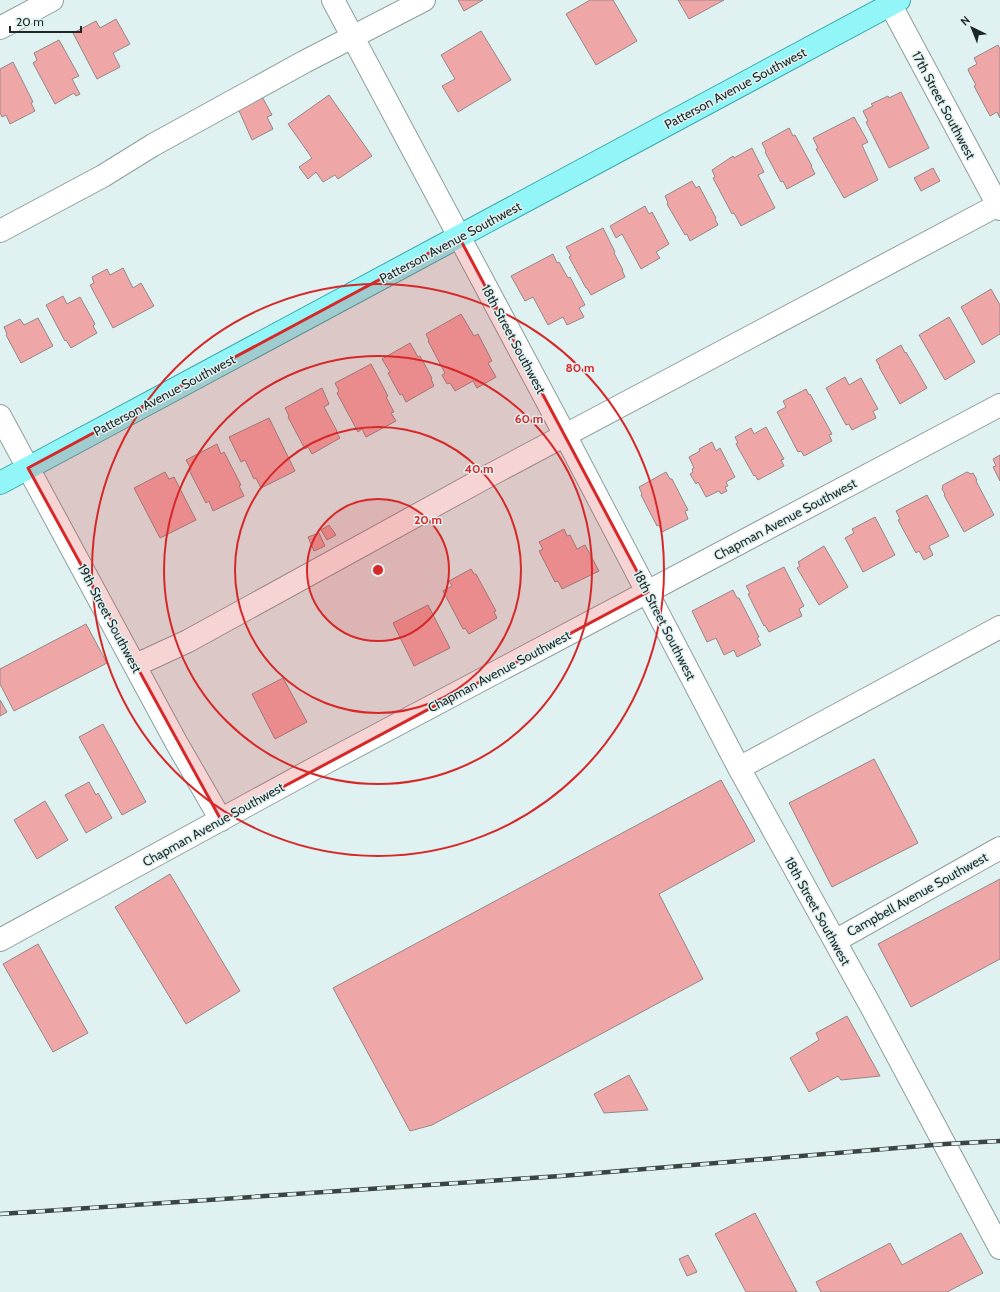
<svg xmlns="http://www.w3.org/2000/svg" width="1000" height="1292" font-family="Cabin,sans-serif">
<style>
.building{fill:#efa6a7;stroke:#968787}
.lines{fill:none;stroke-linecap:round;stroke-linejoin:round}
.minor-casing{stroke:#8e9e9e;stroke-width:24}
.major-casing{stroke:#3aa8ab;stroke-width:24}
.minor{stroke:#fff;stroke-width:22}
.major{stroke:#92f5f8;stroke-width:22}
.rail-casing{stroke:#3b4343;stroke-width:4.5}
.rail{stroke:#dff1f1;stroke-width:3;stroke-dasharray:9;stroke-linecap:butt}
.marked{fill:#d62828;fill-opacity:0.2;stroke:#d62828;stroke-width:3;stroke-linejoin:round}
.ring{fill:none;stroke:#d62828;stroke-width:2}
.labels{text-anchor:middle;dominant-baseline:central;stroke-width:3;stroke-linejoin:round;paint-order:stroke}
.street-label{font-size:13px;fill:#1f2626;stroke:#dff1f1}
.centre{fill:#d62828;stroke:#dff1f1;stroke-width:2}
.ring-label{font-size:12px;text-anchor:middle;font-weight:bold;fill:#d62828;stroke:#dff1f1;stroke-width:3;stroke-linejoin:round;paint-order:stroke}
</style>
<rect width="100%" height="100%" fill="#dff1f1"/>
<path class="building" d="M458,0H483L464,11Z
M590,0H613L637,41L596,65L566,14Z
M678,0H724L689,19Z
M116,19L130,44L113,53L120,67L97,79L73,33L96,21L100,28Z
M481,31L511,80L458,112L442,86L455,79L441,55Z
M59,40L79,76L72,79L80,94L76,96L74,93L55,104L33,63L37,60L34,53Z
M998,45L1000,49V118L997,112L990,116L974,86L976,85L969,72L968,69L977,64L974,58Z
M13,62L33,102L31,103L35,111L10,124L6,115L2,117L0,113V69Z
M259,91L272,115L267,117L273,129L252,140L236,104Z
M901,92L929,148L889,168L866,122L868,121L863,111L873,106L871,104L888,96L889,98Z
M329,95L372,156L338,179L335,175L323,182L316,172L308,179L299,167L312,158L288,124Z
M854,117L868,142L862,145L878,180L844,198L816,149L818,148L813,138Z
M789,128L793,136L795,135L812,166H811L815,174L787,189L783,181L781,182L765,152L766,151L762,143Z
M752,148L764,172L758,175L775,208L741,226L734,213L732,214L713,178L715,177L712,170L733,156L734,158Z
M933,168L940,181L921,191L914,178Z
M692,181L696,188L699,186L716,218L715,219L718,225L690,241L687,234L685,235L667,204L668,203L665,196Z
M645,206L649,214L652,212L669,244L656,252L660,258L641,269L622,234L616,238L610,226Z
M603,228L615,252L614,253L623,270H622L625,277L591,295L587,288H586L569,257L571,256L566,247Z
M553,254L557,263L559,262L568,278L570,277L585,305L579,308L584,317L567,325L563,317L548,325L533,297L525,301L511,276Z
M123,268L133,288L141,283L154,306L113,328L90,285L94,283L92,277L107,269L110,275Z
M991,289L1000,305V334L982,345L961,307Z
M63,296L67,304L80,297L95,324L93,326L97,333L71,348L66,340L65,341L46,305Z
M461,314L474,336L478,334L492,361L488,363L496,377L477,388L473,381L455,391L450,383L447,384L442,375L445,373L428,341L429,340L426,334Z
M949,317L975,362L945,380L919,335Z
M38,318L53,346L21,363L6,335L7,334L4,327L20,319L24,325Z
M410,343L418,357L420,356L432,378L431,379L434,386L406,402L402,394L400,395L388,373L390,372L382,359Z
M901,345L905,353L906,352L927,388L900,404L879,367H880L876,360Z
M371,364L388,396L386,397L394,412L391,413L396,421L366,437L362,429L358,432L337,393L339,391L335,383Z
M845,377L849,385L861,378L878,409L873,411L876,418L852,430L849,424L846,425L826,388Z
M322,388L329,404L324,407L337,431L336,432L340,438L312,454L308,447L305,449L288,417L289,416L285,408Z
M806,389L809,395L810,394L832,434L829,435L832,441L804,456L801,451L798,452L777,412L786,407L783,401Z
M269,418L295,471L261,488L256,478L254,479L245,460L241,462L229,437Z
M766,427L784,459L781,460L784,466L758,480L755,475L754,476L736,444L738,443L735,437L751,428L754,434Z
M712,442L716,451L720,448L735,477L726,482L728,486L725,487L727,491L721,494L719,491L706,497L698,482L696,484L690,474L693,472L692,469L694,468L689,457L700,451L699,449Z
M217,444L221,454L224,452L241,485L239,486L244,496L213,511L209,501L206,503L189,470L191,469L186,460Z
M1000,455V481L993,467L996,466L993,459Z
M165,472L169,479L174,477L196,520L160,538L134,488Z
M666,472L670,479H672L688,510L685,511L688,519L662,532L659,525L657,526L641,495L642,494L639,487Z
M967,472L971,474L973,473L977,480L976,481L994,515L964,532L944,495L945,494L942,489L943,485Z
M927,495L949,536L929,546L933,555L924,560L919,551L916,553L898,520L900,519L896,511Z
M875,517L895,555L863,572L845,538L854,533L852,529Z
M329,525L336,535L327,540L321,530Z
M564,529L567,536L570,535L577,549L585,545L599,571L562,589L558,581L555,582L539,551L543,549L539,542Z
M319,533L325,546L314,551L308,537Z
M824,546L848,587L819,605L797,568L800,566L798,562Z
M784,567L804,606L799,609L802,616L769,632L765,625L764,626L748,594L750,593L746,586Z
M471,569L474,574H476L496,611L494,612L497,618L469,634L465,628L463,629L443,591L452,586L449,581Z
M733,590L737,598H739L759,637L757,638L761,645L737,657L734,650L724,655L716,638L707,642L692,611Z
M428,605L450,648L414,666L393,623Z
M86,624L107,663L14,711L0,684V669Z
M283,678L307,722L275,739L252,694Z
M0,700L7,712L0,716Z
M103,724L146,802L122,815L79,737Z
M874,759L918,843L832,887L789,803Z
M721,780L755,841L659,894L703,979L432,1125L410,1131L333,988Z
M89,782L96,795L98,793L112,818L86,833L65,795Z
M45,801L68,840L37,859L14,820Z
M170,874L240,991L186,1024L115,907Z
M1000,879V959L911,1007L878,944Z
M38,944L88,1033L53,1052L3,964Z
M847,1016L880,1076L841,1080L838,1076L809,1092L790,1058L819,1040L816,1033Z
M629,1075L648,1110L604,1113L594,1094Z
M755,1213L797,1292H746L715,1234Z
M961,1233L983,1273L947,1292H821L816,1282L890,1243L902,1265Z
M688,1255L697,1272L687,1276L679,1259Z"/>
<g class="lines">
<defs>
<path id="minor" d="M333,0L565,435L739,768L873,1010L1000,1248
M888,0L1000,209
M0,28L52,0
M0,231L103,176L153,145L304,62L424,0
M0,416L176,742L221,820
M136,665L188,641L479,481L1000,204
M739,768L1000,627
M0,940L319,766L1000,405
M835,941L1000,848"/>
<path id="major" d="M0,483L899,0"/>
</defs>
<use href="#minor" class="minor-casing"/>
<use href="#major" class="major-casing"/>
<use href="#minor" class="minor"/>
<use href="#major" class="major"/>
<defs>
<path id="rail" d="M0,1214L561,1176L945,1144L1000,1141"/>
</defs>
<use href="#rail" class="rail-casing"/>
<use href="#rail" class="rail"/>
</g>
<path class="marked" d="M459,237L648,592L221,820L28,468Z"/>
<circle cx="378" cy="570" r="71" fill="#d62828" fill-opacity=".12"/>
<g class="ring">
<circle cx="378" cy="570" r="71"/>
<circle cx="378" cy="570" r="143"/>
<circle cx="378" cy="570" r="214"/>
<circle cx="378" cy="570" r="286"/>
</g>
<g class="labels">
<g class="street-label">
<text transform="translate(735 88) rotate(-28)">Patterson Avenue Southwest</text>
<text transform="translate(944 105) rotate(62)">17th Street Southwest</text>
<text transform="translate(450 242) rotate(-28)">Patterson Avenue Southwest</text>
<text transform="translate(514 339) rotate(62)">18th Street Southwest</text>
<text transform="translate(164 395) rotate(-28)">Patterson Avenue Southwest</text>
<text transform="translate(785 519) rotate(-28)">Chapman Avenue Southwest</text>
<text transform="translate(110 618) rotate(62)">19th Street Southwest</text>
<text transform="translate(665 625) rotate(63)">18th Street Southwest</text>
<text transform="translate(499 671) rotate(-28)">Chapman Avenue Southwest</text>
<text transform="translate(213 824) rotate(-29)">Chapman Avenue Southwest</text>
<text transform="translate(917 894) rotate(-29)">Campbell Avenue Southwest</text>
<text transform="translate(818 911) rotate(61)">18th Street Southwest</text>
</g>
</g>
<circle cx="378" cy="570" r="6" class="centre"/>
<g class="ring-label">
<text x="580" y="372">80 m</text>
<text x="529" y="423">60 m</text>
<text x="479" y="473">40 m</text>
<text x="428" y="524">20 m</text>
</g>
<g transform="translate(972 28) rotate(317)" stroke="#dff1f1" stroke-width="3" paint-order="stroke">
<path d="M0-3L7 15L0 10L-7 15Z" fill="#1f2626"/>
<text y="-6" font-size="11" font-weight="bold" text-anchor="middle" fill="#1f2626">N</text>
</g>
<path d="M10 26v6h71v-6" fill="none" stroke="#1f2626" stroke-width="2"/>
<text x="16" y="26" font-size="12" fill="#1f2626" stroke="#dff1f1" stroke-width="3" paint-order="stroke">20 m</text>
</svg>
